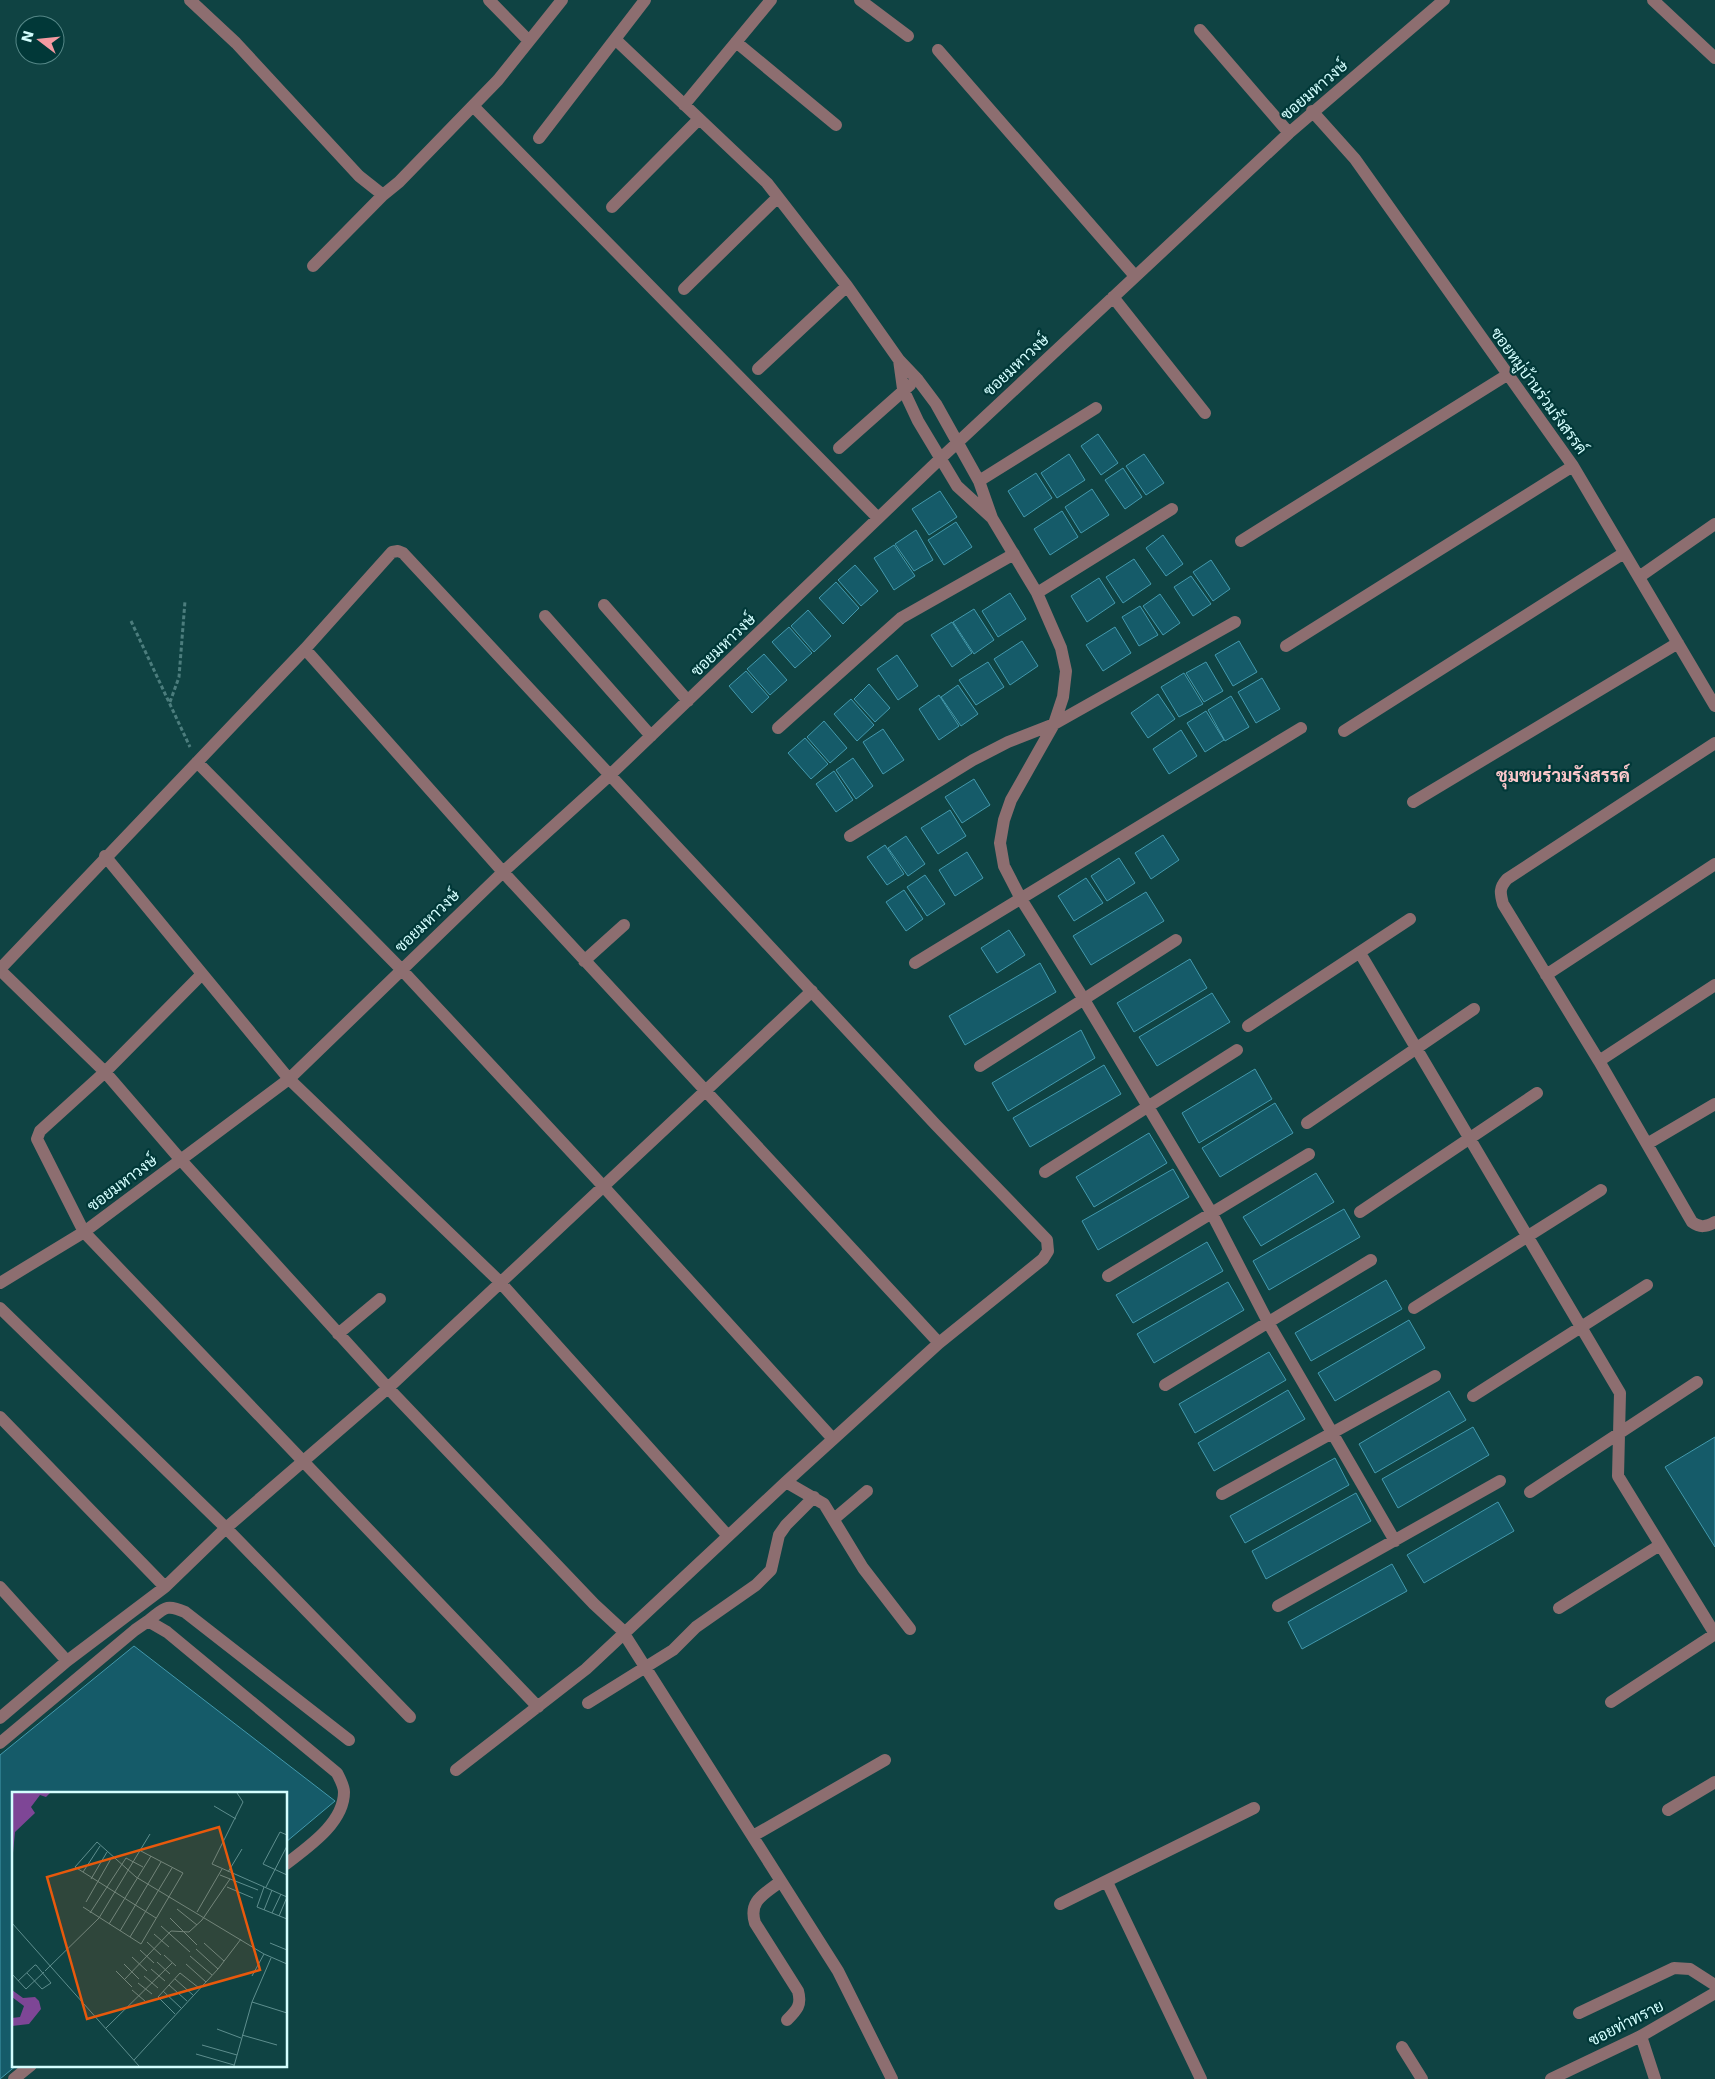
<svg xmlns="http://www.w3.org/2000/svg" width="1715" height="2079" font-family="'DejaVu Sans',Sarabun,sans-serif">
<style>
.building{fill:#155b69;stroke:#4399ad}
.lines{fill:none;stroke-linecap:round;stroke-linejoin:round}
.path{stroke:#4c7d7d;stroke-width:3;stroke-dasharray:4 2.5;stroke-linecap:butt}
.minor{stroke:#8d6e70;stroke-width:12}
.labels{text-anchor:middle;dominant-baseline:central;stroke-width:4.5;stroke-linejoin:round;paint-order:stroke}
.street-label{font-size:16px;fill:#d4fefe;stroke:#013838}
.neighbourhood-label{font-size:18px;font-weight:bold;fill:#fdc8cb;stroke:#013838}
.inset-road{fill:none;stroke:#5e8e8e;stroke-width:1}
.view{fill:#e8590c;fill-opacity:0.15;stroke:#e8590c;stroke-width:2.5}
.inset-edge{fill:none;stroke:#d4fefe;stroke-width:2.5}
</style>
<rect width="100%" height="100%" fill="#0f4343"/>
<path class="building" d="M1098,434L1118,463L1101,475L1081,446Z
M1069,454L1085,480L1057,498L1041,473Z
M1144,454L1164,483L1146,495L1126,466Z
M1123,468L1142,497L1125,509L1105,480Z
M1036,473L1052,498L1024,517L1008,491Z
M1092,489L1109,515L1081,533L1065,507Z
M940,491L957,517L929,535L912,509Z
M1062,511L1078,537L1050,555L1034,529Z
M956,522L972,547L944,565L928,540Z
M916,530L933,560L914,571L895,544Z
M1163,535L1183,564L1166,576L1146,548Z
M894,545L915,576L894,590L874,558Z
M1134,559L1151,584L1123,603L1106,577Z
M1211,560L1230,589L1213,601L1193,572Z
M855,565L878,591L861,606L838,580Z
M1191,576L1211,604L1193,616L1174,587Z
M1099,578L1115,603L1087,622L1071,596Z
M836,582L859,608L843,624L819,598Z
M1010,593L1026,619L998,637L982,611Z
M1160,594L1180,623L1163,635L1143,606Z
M1140,606L1158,635L1139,646L1122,617Z
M974,609L994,640L974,654L953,622Z
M808,610L831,636L814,652L791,626Z
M952,622L972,653L952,667L931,635Z
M789,627L812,653L795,668L772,642Z
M1115,627L1131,653L1103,671L1086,645Z
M1022,641L1038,666L1010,685L994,659Z
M1239,641L1257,672L1233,686L1215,655Z
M764,654L787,680L770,695L747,669Z
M897,655L918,686L898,700L877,669Z
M988,662L1004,687L976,705L959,680Z
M1206,662L1223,691L1204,702L1186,673Z
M746,671L769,697L752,713L729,686Z
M1184,673L1203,704L1179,717L1161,687Z
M1262,678L1280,709L1256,723L1238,692Z
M869,684L890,708L875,722L854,699Z
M958,685L978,714L961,726L941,697Z
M1158,694L1175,719L1148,738L1131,713Z
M939,695L959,726L939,740L919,709Z
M1231,696L1249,727L1225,741L1208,710Z
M851,699L874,725L857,741L834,714Z
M1206,711L1224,740L1205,752L1187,723Z
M824,721L847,748L830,763L807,737Z
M883,729L904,760L883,774L863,742Z
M1181,730L1197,756L1169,774L1153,749Z
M805,738L828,764L811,779L788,753Z
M853,758L873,786L856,799L836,770Z
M834,771L853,800L836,812L816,784Z
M974,779L990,805L962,823L945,797Z
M950,810L966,836L938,854L921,828Z
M1163,835L1179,860L1151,879L1135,853Z
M906,836L925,864L908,876L888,848Z
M885,845L904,874L887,885L867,857Z
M967,852L983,878L955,896L939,870Z
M1119,858L1135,883L1107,901L1091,876Z
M925,875L945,904L927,916L907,887Z
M1086,878L1103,903L1074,921L1058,896Z
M904,890L923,919L906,931L886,902Z
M1146,892L1164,921L1091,965L1073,936Z
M1009,930L1025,955L997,973L981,948Z
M1190,959L1207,988L1134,1032L1117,1003Z
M1040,963L1056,992L965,1045L949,1016Z
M1212,993L1230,1022L1157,1066L1139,1037Z
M1081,1030L1095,1058L1008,1111L992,1083Z
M1104,1065L1121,1094L1030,1147L1013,1118Z
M1255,1069L1272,1099L1199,1143L1182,1113Z
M1275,1103L1293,1133L1220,1177L1202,1148Z
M1149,1133L1167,1163L1094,1207L1076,1177Z
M1173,1169L1189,1197L1098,1250L1082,1221Z
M1316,1173L1334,1202L1261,1246L1243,1217Z
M1344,1209L1360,1237L1269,1290L1253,1261Z
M1207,1242L1223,1271L1133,1323L1116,1295Z
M1386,1280L1402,1309L1311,1361L1295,1333Z
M1228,1282L1244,1310L1154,1363L1137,1334Z
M1409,1320L1425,1348L1335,1401L1318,1373Z
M1269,1352L1286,1380L1195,1433L1179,1404Z
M1288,1390L1305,1419L1214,1471L1198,1443Z
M1449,1391L1466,1420L1375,1473L1359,1444Z
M1473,1427L1489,1455L1398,1508L1382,1479Z
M1715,1437V1547L1665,1467Z
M1335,1458L1349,1485L1245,1543L1230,1516Z
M1356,1493L1371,1521L1266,1579L1252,1551Z
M1498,1502L1514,1531L1424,1583L1407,1555Z
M1392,1564L1407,1591L1302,1649L1288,1622Z
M134,1646L335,1801L286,1842V1793H14V2065H17L0,2079V1755Z"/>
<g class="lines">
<path class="path" d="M131,621L190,747
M170,702L179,677L185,601"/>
<path class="minor" d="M190,0L236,43L359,176L383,195L399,182L498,80L562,0
M489,0L529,41
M860,0L908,36
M1653,0L1715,58
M1200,30L1289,133
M615,39L767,183L847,286L899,360L918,380L936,404L979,481L992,518L1037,593L1061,648L1066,671L1063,697L1054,724L1011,800L1004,820L1000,843L1004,866L1021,899L1083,998L1211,1212L1269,1324L1395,1541
M736,42L836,125
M938,50L1135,276
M684,105L771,0
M473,106L878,518
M1312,111L1355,159L1573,466L1715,706
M539,138L645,0
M612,207L699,119
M313,266L383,195
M684,289L778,197
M1113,297L1205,413
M899,360L903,389L918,421L957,486L991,517
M758,369L847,286
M839,448L910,385
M979,481L1096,408
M1241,541L1507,375
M1639,577L1715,524
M1037,593L1172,509
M604,605L688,701
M545,616L651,736
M1286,646L1573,466
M305,649L503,872L939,1343
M778,728L901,618L1014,554
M1344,731L1624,553
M1715,743L1507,879C1499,888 1500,893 1503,904L1599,1061L1692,1222C1700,1228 1706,1227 1715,1222
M197,762L401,969L603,1186L833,1439
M1413,802L1678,643
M850,836L973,760L1008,742L1054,724L1235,622
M105,856L289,1079L499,1281L728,1536
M1360,953L1620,1393L1618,1476L1715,1634
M584,961L624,925
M915,963L1301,728
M0,969L305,649L392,552L398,551L403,553L936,1125L1047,1240L1048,1251L1043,1259L939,1343L786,1482L586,1669L456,1770
M0,970L105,1072L180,1159L388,1388L594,1604L621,1629L838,1971L892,2079
M202,974L105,1072L40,1131L37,1139L84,1232L538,1707
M1546,975L1715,864
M1248,1026L1410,919
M1599,1061L1715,985
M980,1066L1176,940
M1307,1123L1474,1009
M1647,1144L1715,1104
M1045,1172L1237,1050
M1360,1212L1537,1093
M1108,1276L1309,1154
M0,1283L84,1232L289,1079L503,872L610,775L941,458L1289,133L1444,0
M0,1308L226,1528L410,1717
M1414,1308L1601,1190
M338,1334L380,1299
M1165,1385L1371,1260
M1473,1396L1647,1285
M0,1417L165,1587
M786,1482L824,1504L863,1568L910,1629
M1530,1492L1697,1382
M1222,1494L1435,1376
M834,1519L867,1491
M0,1587L67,1661
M1278,1606L1500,1481
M1559,1608L1660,1545
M148,1621C164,1609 165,1603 185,1612L349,1740
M1611,1702L1715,1634
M588,1703L673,1650L696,1627L756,1585L771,1570L779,1535L786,1525L814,1497
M0,1718L67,1661L165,1587L226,1528L388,1388L812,991
M0,1743L135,1630L148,1621L167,1632L337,1773C340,1779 344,1786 344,1792C344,1823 308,1847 286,1864
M1668,1810L1715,1782
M753,1836L885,1760
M781,1881C765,1894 748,1900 755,1923L798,1991C802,2005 797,2010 787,2020
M1107,1882L1201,2079
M1060,1904L1254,1808
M1579,2013L1674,1968L1690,1969L1715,1985
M1641,2036L1655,2079
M1402,2047L1422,2079
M14,2079L31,2065
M1551,2079L1641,2036L1715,1993"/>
</g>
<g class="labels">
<g class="street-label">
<text transform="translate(1314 90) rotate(-41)">ซอยมหาวงษ์</text>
<text transform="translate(1016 365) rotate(-43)">ซอยมหาวงษ์</text>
<text transform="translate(1539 391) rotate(54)">ซอยหมู่บ้านร่วมรังสรรค์</text>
<text transform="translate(723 645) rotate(-44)">ซอยมหาวงษ์</text>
<text transform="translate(427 921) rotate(-44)">ซอยมหาวงษ์</text>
<text transform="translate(122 1183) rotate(-37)">ซอยมหาวงษ์</text>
<text transform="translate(1626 2023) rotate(-27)">ซอยท่าทราย</text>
</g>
<g class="neighbourhood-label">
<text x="1563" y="775">ชุมชนร่วมรังสรรค์</text>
</g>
</g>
<g transform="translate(12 1792)">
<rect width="275" height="275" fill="#0f4343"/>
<path d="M0,1H38L34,5L28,3L19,15L23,21L3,40L1,61ZM0,198L11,206L23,205L27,209L29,217L17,232L0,234V226L8,225L12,214L0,205Z" fill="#7e4696"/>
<path class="inset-road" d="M225,1L231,10L200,72L275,105M202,14L224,27M275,43L268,40L251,72L275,83M71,80L88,54M216,80L230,57M208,83L246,98M79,87L95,60M215,95L241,106M252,95L245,115L275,127M254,95L275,54M74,110L100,65M71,115L129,152L171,81L127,58M165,117L185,133M252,118L260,98M185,120L210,77M78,121L114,66L131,75M260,121L269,102M267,124L275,105M144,126L63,75L85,50L124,85L252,162L275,172M158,126L185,153M0,131L127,274M97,132L139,64M149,134L178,160M108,139L149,70M142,142L157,155M118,145L160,76M135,150L149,163M192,151L212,169M258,151L275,158M184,157L206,177M128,158L142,171M152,163L164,174M178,164L200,183M120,165L135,179M145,170L158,182M112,172L127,187M174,172L194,190M139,177L153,189M33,179L87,126L138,42M104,179L120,195M0,182L14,197L32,180M132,184L146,196M240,184L252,162M163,187L181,203M112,188L159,139L177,140L190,128L218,87M6,189L23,173H24L39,191L30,197L15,181M126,191L140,202M157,193L175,209M120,198L133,209M151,199L169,216M240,210L275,221M163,222L146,205L168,181L187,196M94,236L160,171M205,237L229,246M230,243L265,253M190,253L225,263M184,262L222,273M122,268L206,177L229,147M222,274L240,210L259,166"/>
<path class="view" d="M207,35L248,178L75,227L35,85Z"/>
<rect width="275" height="275" class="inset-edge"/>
</g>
<g transform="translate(40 40) rotate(286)"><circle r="24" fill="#013838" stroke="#558787"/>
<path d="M0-4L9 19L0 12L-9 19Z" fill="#f49aa1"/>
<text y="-8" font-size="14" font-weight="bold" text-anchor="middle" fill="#d4fefe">N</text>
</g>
</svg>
